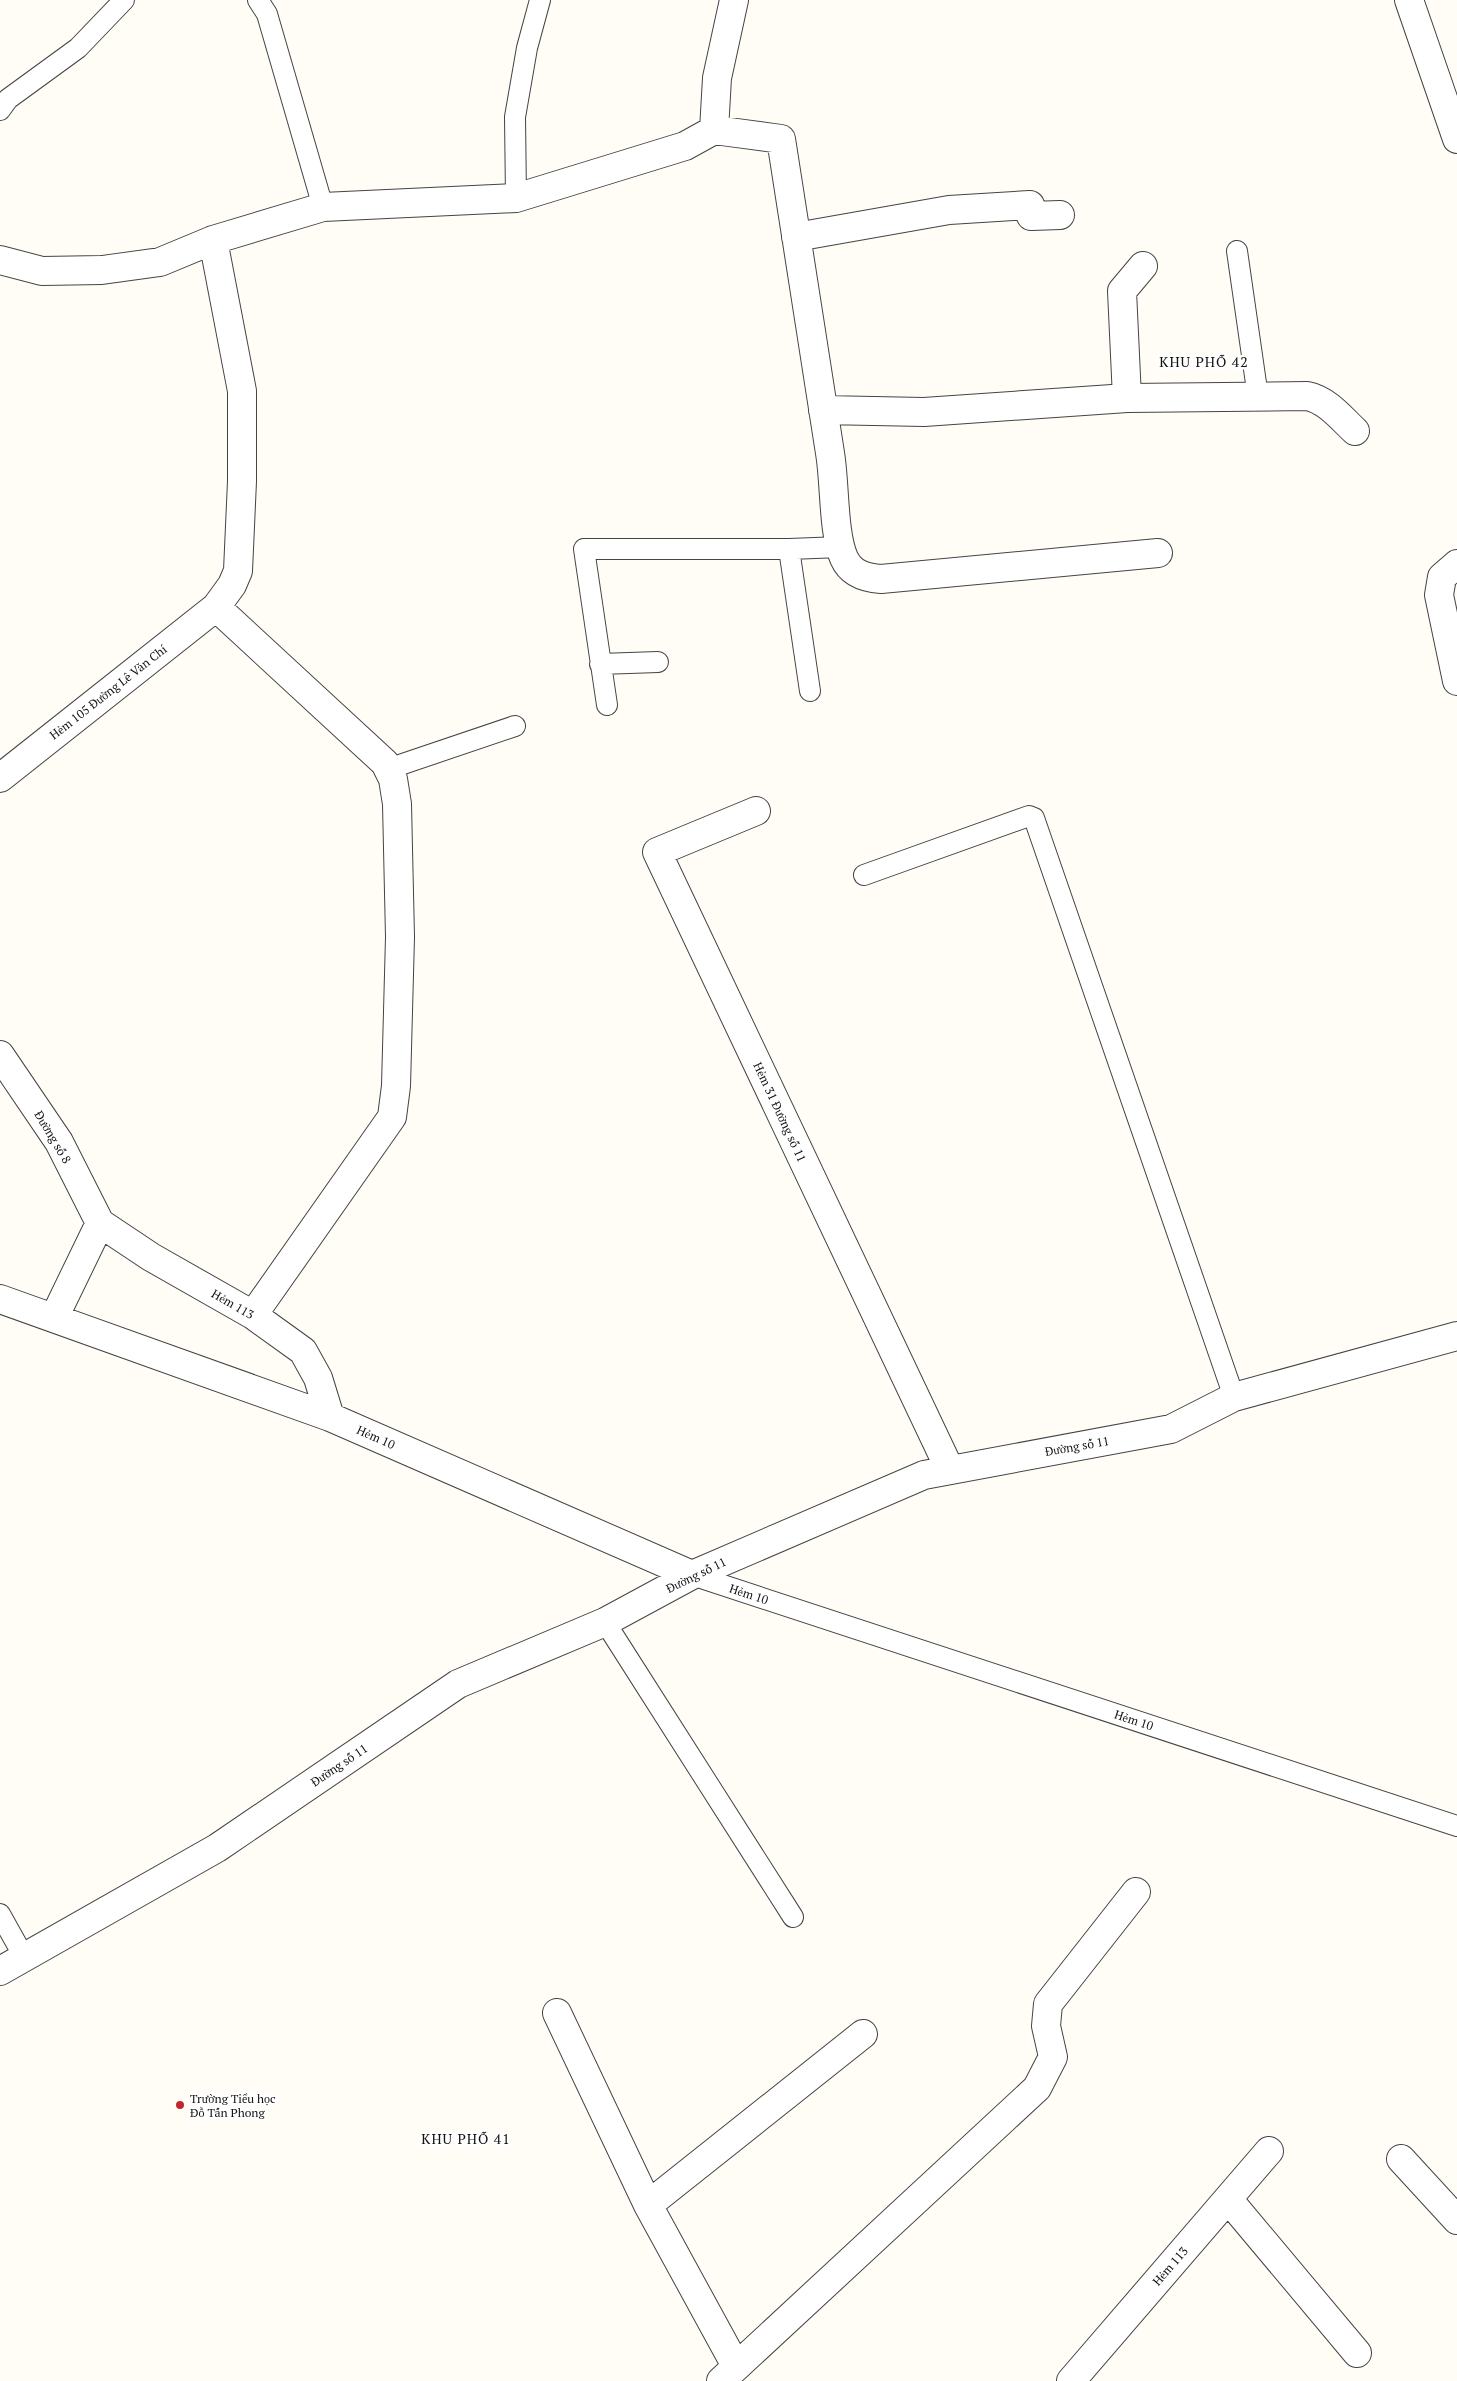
<svg xmlns="http://www.w3.org/2000/svg" width="1457" height="2381" font-family="'PT Serif',serif">
<style>
.lines{fill:none;stroke-linecap:round;stroke-linejoin:round}
.lane-casing{stroke:#444;stroke-width:22}
.street-casing{stroke:#444;stroke-width:30}
.lane{stroke:#fff;stroke-width:20}
.street{stroke:#fff;stroke-width:28}
.poi-dot{fill:#c4262e;stroke:#fff;stroke-width:2}
.labels{text-anchor:middle;dominant-baseline:central;stroke-width:5;stroke-linejoin:round;paint-order:stroke}
.street-label{font-size:12px;fill:#111;stroke:#fff}
.poi-label{font-size:12px;fill:#111;stroke:#fff;text-anchor:start}
.neighbourhood-label{font-size:14px;letter-spacing:1px;fill:#111;stroke:#fff}
</style>
<rect width="100%" height="100%" fill="#fffdf5"/>
<g class="lines">
<defs>
<path id="lane" d="M258,0L267,14L323,207
M0,110L8,99L78,48L124,0
M516,198L515,117L527,48L540,0
M1237,251L1258,397
M789,549L810,691
M600,664L658,662
M607,705L584,549H789L841,547
M388,769L515,726
M864,875L1029,816L1034,818L1234,1397
M692,1575L1457,1826
M605,1622L793,1917
M0,1914L24,1957"/>
<path id="street" d="M1409,0L1457,139
M714,130L717,78L734,0
M796,237L949,210L1030,205L1031,216L1060,215
M213,240L242,391V481L238,571L232,585L216,607L385,763L393,779L397,804L400,937L396,1086L392,1117L253,1315
M0,260L42,271L102,270L160,262L213,240L323,207L516,198L685,146L714,130L781,139C797,244 814,348 830,453C835,482 833,534 844,558C851,574 866,578 881,579L1158,553
M1127,398L1307,396C1327,400 1341,418 1355,431
M823,410L924,412L1127,398L1122,291L1143,266
M1457,564L1442,577L1439,595L1457,681
M0,778L216,607
M756,811L657,852L950,1470
M0,1055L59,1142L100,1223L151,1257L253,1315L303,1351L318,1378L330,1417
M0,1299L330,1417L692,1575
M54,1318L100,1223
M0,1971L217,1848L458,1684L605,1622L692,1575L924,1475L1171,1429L1234,1397L1457,1336
M557,2013L648,2205L736,2366
M1401,2159L1457,2220
M1228,2199L1357,2353
M648,2205L863,2034
M721,2381L1037,2088L1053,2057L1046,2026L1048,2004L1136,1892
M1071,2381L1269,2151"/>
</defs>
<use href="#lane" class="lane-casing"/>
<use href="#street" class="street-casing"/>
<use href="#lane" class="lane"/>
<use href="#street" class="street"/>
</g>
<circle class="poi-dot" cx="180" cy="2105" r="5"/>
<g class="labels">
<g class="street-label">
<text transform="translate(108 692) rotate(-38)">Hẻm 105 Đường Lê Văn Chí</text>
<text transform="translate(780 1112) rotate(65)">Hẻm 31 Đường số 11</text>
<text transform="translate(53 1137) rotate(59)">Đường số 8</text>
<text transform="translate(233 1304) rotate(30)">Hẻm 113</text>
<text transform="translate(376 1437) rotate(24)">Hẻm 10</text>
<text transform="translate(1077 1446) rotate(-10)">Đường số 11</text>
<text transform="translate(696 1575) rotate(-26)">Đường số 11</text>
<text transform="translate(749 1594) rotate(18)">Hẻm 10</text>
<text transform="translate(1134 1720) rotate(18)">Hẻm 10</text>
<text transform="translate(339 1765) rotate(-34)">Đường số 11</text>
<text transform="translate(1170 2266) rotate(-49)">Hẻm 113</text>
</g>
<g class="poi-label">
<text x="190" y="2098">Trường Tiểu học<tspan x="190" dy="14">Đỗ Tấn Phong</tspan></text>
</g>
<g class="neighbourhood-label">
<text x="1204" y="361">KHU PHỐ 42</text>
<text x="466" y="2138">KHU PHỐ 41</text>
</g>
</g>
</svg>
